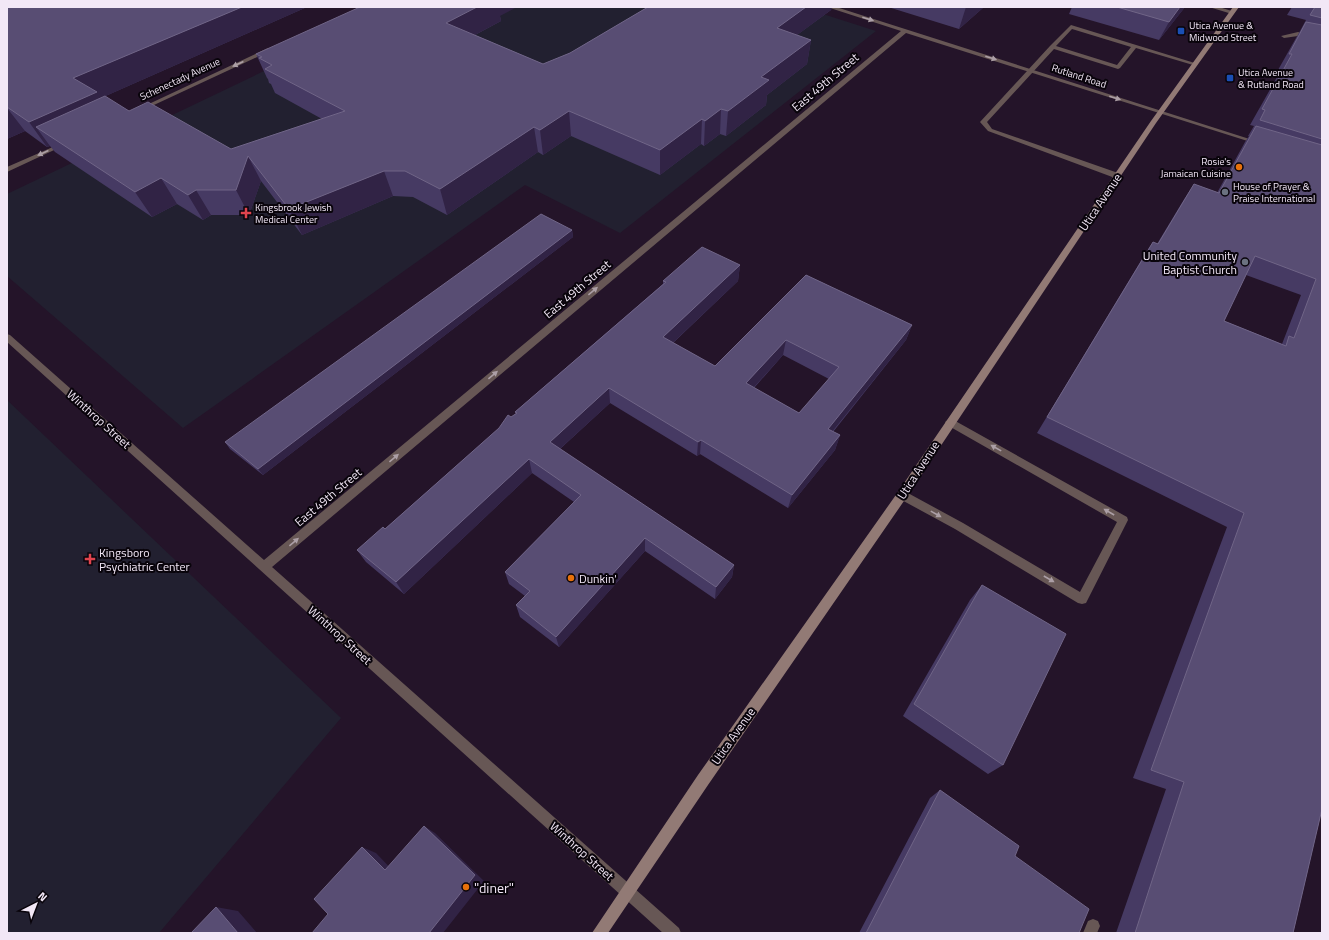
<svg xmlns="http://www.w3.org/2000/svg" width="1329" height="940" font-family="'Titillium Web',sans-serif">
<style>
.medical{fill:#222030}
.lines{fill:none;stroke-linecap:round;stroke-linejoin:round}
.service{fill:#675755;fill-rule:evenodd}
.minor{fill:#675755;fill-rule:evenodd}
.secondary{fill:#927a75;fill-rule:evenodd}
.wall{fill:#463a63;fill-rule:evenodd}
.shaded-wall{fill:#312345}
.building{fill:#584d73;stroke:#706587;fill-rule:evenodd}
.oneway{fill:#ac9fa6}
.transit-dot{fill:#1a4fb4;stroke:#09040b;stroke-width:1.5}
.food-dot{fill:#e8710a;stroke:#09040b;stroke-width:1.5}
.worship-dot{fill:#6b7280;stroke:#09040b;stroke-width:1.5}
.health-dot{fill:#e0444e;stroke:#09040b;stroke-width:1.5}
.labels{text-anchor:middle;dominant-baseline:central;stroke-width:4;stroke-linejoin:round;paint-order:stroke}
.far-poi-label{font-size:10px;fill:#f2e7f6;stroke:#09040b;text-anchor:start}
.far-street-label{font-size:10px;fill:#f2e7f6;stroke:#09040b}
.street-label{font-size:12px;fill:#f2e7f6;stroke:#09040b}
.poi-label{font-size:12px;fill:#f2e7f6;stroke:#09040b;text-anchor:start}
.near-poi-label{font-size:14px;fill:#f2e7f6;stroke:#09040b;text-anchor:start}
</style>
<rect width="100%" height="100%" fill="#241429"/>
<path class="medical" d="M398,7H801L876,31L620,233L525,185L183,428L7,276V194Z
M7,400L341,718L159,933H7Z"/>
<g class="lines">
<path class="service" d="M1071,25L1198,64L1193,65L1136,48L1120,68L1118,69L1054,49L987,122L992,129L1121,174V178H1115L988,131L980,122L1050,46ZM1072,29L1131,47L1117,65L1056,46Z
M1298,32L1322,38V42L1298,36L1284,38L1281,36Z
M950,418L1127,517L1128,520L1086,603L1082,604L1078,603L955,529L898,498L897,495L898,492L902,491L906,492L963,523L1080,592L1117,522L947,425L945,422Z
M1093,919L1098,921L1100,926L1097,933H1083L1088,921Z"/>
<path class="minor" d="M827,7H836L1262,143L1257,144L906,33L272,567L679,928L681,933H663L7,342V334L10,335L264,560L901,31Z
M1209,7H1219L1235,12L1232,14Z
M268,48L270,49V51L141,111L136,110Z
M62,143L67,144L7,172V167Z"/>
<path class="secondary" d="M1233,7H1239L1156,123L906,498L708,785L608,933H592L698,775L898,492L1151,121Z"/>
</g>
<path class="wall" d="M7,7H307L101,98L129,111L231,149L322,119L275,93L271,84L269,83L268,79L267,78L256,54L500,16L501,21L475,35L543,64L570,53L648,7H832L831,10L797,35L811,40L807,64L767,95L766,105L726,136L720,134L704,146L701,144L660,175L571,136L543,155L538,152L447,215L413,197L393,196L302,235L261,181L249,215H211L203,220L177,204L152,217L55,152L50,146L47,147L25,131L7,139Z
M888,7H984L959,29Z
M1072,7H1185L1159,40L1069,14Z
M1292,7H1322V809L1293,933H1116L1166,789L1133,778L1227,527L1037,433L1142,259L1153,242L1157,244L1183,201L1194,184L1217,193L1245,142L1249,136H1248L1254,126L1250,125L1281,70H1278L1296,38L1300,31L1306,20L1287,15ZM1246,275L1301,295L1282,344L1224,321Z
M572,230L573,237L263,475L230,449L225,442Z
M740,265L738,281L673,343L715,366L806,275L912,325L906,340L833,432L840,435L835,450L788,508L700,454L697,456L610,403L560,449L734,565L732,577L715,599L645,551L559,647L520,617L516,605L525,596L509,584L505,572L574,502L532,473L404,594L366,562L357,550L385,529L446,475L516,414L515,412L663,284V281ZM783,355L829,379L799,413L754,388Z
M982,585L1003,765L988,774L903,716L970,600Z
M940,790L1015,856L1079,933H859L930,798Z"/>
<path class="shaded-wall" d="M242,7H307L101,98L113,117L36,127L50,146L47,147L29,122L73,78Z
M477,7H517L500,16L501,21L452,47L446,23Z
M806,7H832L831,10L774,52L777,28Z
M966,7H984L959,29Z
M1180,7H1185L1159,40L1169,22Z
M811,40L807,64L767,95L766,105L726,136L728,111L761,77Z
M7,108L25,131L7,139Z
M721,109L720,134L704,146L705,121Z
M569,111L571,136L543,155L540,130Z
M702,119L701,144L660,175V150Z
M534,127L538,152L447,215L440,189Z
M248,156L261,181L249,215L236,190Z
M384,171L393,196L302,235L289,209Z
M161,178L177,204L152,217L135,192Z
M196,190L211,215L203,220L188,195Z
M572,230L573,237L263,475L258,469Z
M740,265L738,281L663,352V337Z
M912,325L906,340L823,443L828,429Z
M786,340L783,355L744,398L746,383Z
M609,388L610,403L552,456L550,442Z
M840,435L835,450L788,508L792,495Z
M701,440L700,454L697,456L698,442Z
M529,459L532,473L404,594L396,582Z
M645,538V551L559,647L556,637Z
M734,565L732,577L715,599L716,587Z
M424,826L435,833L484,881L443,933H429Z
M362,847L376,853L398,876L385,870Z
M216,907L238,911L257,933H238Z"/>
<path class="building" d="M7,7H242L73,78L97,92L29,122L7,107Z
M360,7H477L446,23L543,64L570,53L648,7H806L777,28L811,40L761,77L769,80L728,111L721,109L705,121L702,119L660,150L569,111L540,130L534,127L440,189L405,171H384L289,209L248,156L236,190H196L188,195L161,178L135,192L36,127L105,96L129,111L148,102L231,149L345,111L265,69L272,65L259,58L262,57L256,54Z
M1117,7H1180L1169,22Z
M1315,7H1322V18L1310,15Z
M1306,22L1322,25V139L1260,120L1265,110L1262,109L1292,54H1289Z
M1256,126L1322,145V809L1293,933H1135L1184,782L1151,770L1244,513L1047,417L1153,242L1158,244L1194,184L1219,193ZM1255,256L1316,279L1294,338L1289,336L1286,346L1224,321Z
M541,214L572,230L258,469L225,442Z
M702,247L740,265L663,337L715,366L806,275L912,325L828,429L840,435L792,495L701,440L698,442L609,388L550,442L734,565L716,587L645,538L556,637L516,605L530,591L505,572L581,495L529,459L396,582L357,550L383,527L385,529L446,475L499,428L508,415L511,417L517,413L515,412L666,282L663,281ZM786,340L839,367L799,413L746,383Z
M982,585L1066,634L1003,765L914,704Z
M940,790L1019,846L1015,856L1089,909L1079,933H866Z
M424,826L475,875L429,933H312L328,914L314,899L362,847L385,870Z
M216,907L238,933H191Z"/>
<defs><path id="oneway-solid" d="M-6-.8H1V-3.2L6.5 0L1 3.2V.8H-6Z"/></defs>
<g class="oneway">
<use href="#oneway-solid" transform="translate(868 19) rotate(18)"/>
<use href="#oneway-solid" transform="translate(991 58) rotate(18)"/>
<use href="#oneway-solid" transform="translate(238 64) rotate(155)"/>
<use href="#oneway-solid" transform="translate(1115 98) rotate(18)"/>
<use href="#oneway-solid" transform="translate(43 153) rotate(155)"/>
<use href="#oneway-solid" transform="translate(593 291) rotate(-40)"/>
<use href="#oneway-solid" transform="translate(493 375) rotate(-40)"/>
<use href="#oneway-solid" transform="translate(996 448) rotate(-151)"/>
<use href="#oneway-solid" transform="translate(394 458) rotate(-40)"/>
<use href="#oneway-solid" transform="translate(1109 512) rotate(-150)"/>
<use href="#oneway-solid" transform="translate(936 514) rotate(29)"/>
<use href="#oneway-solid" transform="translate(294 542) rotate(-40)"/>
<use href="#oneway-solid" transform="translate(1049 579) rotate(30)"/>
</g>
<g class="transit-dot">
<rect x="1177" y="27" width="8" height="8" rx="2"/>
<rect x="1226" y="74" width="8" height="8" rx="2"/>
</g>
<g class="food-dot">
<circle cx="1239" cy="167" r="4"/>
<circle cx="571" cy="578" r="4"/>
<circle cx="466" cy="887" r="4"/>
</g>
<g class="worship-dot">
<circle cx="1225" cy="192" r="4"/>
<circle cx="1245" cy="262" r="4"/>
</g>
<g class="health-dot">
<path d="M244 207h4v4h4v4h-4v4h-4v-4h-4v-4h4z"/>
<path d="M88 553h4v4h4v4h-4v4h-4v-4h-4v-4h4z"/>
</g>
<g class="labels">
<g class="far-poi-label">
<text x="1189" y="25">Utica Avenue &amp;<tspan x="1189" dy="12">Midwood Street</tspan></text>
<text x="1238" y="72">Utica Avenue<tspan x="1238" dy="12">&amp; Rutland Road</tspan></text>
<text x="1231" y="161" text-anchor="end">Rosie's<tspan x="1231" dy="12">Jamaican Cuisine</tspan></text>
<text x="1233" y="186">House of Prayer &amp;<tspan x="1233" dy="12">Praise International</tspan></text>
<text x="255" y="207">Kingsbrook Jewish<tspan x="255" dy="12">Medical Center</tspan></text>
</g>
<g class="far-street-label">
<text transform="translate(1079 76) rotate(18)">Rutland Road</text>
<text transform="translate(180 79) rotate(-25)">Schenectady Avenue</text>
</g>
<g class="street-label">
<text transform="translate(825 82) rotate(-40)">East 49th Street</text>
<text transform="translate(1100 202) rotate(-56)">Utica Avenue</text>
<text transform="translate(577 289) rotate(-40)">East 49th Street</text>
<text transform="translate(99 419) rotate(42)">Winthrop Street</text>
<text transform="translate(918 470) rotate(-57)">Utica Avenue</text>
<text transform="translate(328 497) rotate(-40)">East 49th Street</text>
<text transform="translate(340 635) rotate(42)">Winthrop Street</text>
<text transform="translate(733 736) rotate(-55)">Utica Avenue</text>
<text transform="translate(582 851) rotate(42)">Winthrop Street</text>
</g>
<g class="poi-label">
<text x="1237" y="255" text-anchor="end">United Community<tspan x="1237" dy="14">Baptist Church</tspan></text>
<text x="99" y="552">Kingsboro<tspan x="99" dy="14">Psychiatric Center</tspan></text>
<text x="579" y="578">Dunkin'</text>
</g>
<g class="near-poi-label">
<text x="474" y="887">"diner"</text>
</g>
</g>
<rect width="1329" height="940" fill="none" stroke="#f2e7f6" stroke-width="16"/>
<g transform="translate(36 904) rotate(42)" stroke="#09040b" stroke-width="3" paint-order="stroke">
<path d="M0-3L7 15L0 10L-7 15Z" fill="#f2e7f6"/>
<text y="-6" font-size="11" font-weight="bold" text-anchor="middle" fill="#f2e7f6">N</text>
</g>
</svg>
